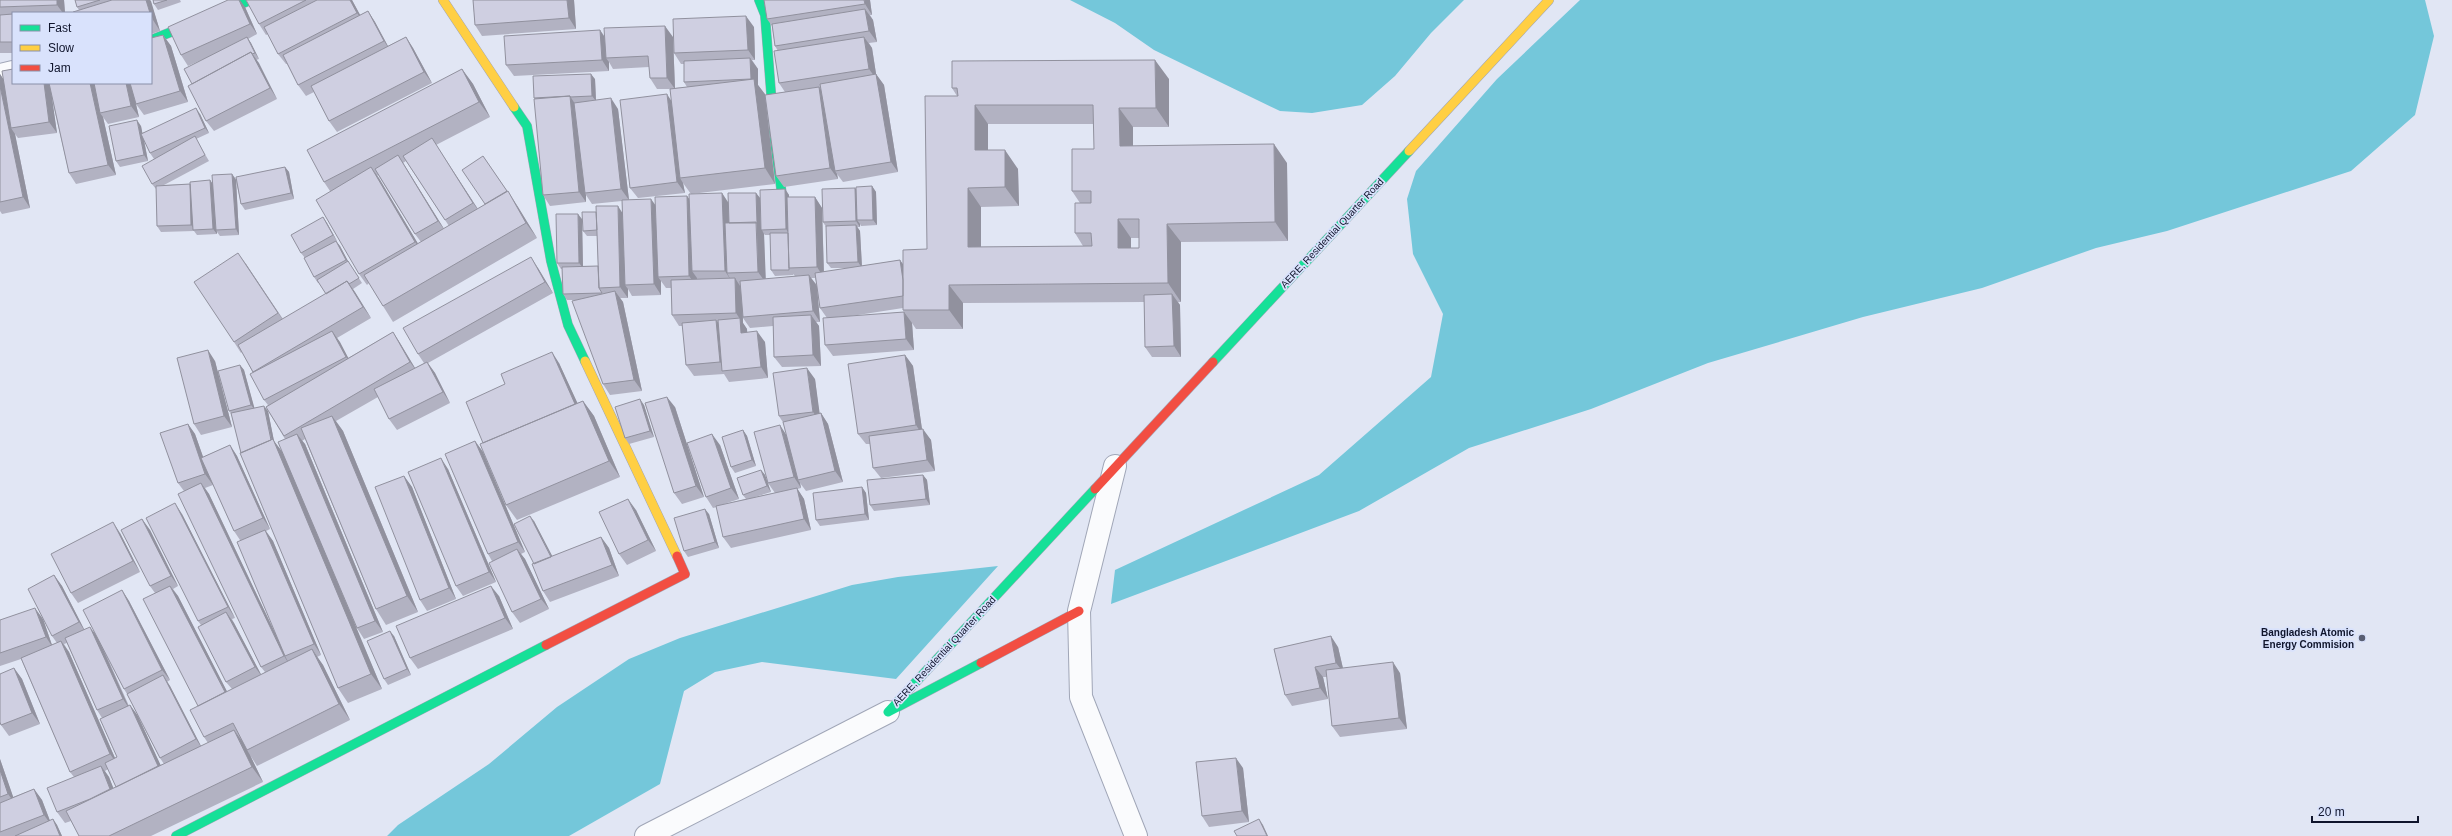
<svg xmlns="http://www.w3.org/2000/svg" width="2452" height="836" font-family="Helvetica,sans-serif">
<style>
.water{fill:#74c7da}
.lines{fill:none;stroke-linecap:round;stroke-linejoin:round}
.street-casing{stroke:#a0a6b7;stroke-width:24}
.fast-casing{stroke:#a0a6b7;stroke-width:10}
.slow-casing{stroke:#a0a6b7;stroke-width:10}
.jam-casing{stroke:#a0a6b7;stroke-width:10}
.street{stroke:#fafbfd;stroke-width:22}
.fast{stroke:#16e098;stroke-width:9}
.slow{stroke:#ffcf43;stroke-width:9}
.jam{stroke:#f24e42;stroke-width:9}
.wall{fill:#b2b2c2;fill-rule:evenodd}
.shaded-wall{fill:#91919e}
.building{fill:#cfcfe1;stroke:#91919e;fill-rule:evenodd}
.poi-dot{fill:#595e72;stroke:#d9e2fc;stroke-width:1.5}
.labels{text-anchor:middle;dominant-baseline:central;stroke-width:3.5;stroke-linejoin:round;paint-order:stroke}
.street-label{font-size:10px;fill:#10152c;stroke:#d9e2fc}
.poi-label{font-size:10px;font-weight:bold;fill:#10152c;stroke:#d9e2fc;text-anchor:end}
</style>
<rect width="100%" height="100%" fill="#e1e6f4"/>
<path class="water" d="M1070,0H1464L1431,33L1395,76L1362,105L1312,113L1280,111L1154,50L1115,23Z
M1580,0H2425L2434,36L2415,115L2351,171L2167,231L2096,248L1982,288L1863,317L1708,363L1591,409L1469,448L1359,511L1111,604L1115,570L1319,475L1431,377L1443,314L1413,254L1407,199L1416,171L1497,79Z
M998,566L896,679L762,662L715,672L684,691L660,784L569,836H387L398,825L489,764L557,707L629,659L680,638L852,585L898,577Z"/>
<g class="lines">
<defs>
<path id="street" d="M0,75L13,72
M1115,466L1079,611L1081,697L1136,836
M646,836L888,712"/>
<path id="fast" d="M759,0L765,15L775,144L782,195
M151,40L251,0
M514,107L527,126L551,261L568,325L585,361
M1213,362L1409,151
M981,663L888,712L1095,489
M176,836L546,645"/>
<path id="slow" d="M443,0L514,107
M1409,151L1549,0
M585,361L677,556"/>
<path id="jam" d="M1095,489L1213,362
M546,645L685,574L677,556
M981,663L1079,611"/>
</defs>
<use href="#street" class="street-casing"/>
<use href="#fast" class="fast-casing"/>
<use href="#slow" class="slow-casing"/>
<use href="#jam" class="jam-casing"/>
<use href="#street" class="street"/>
<use href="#fast" class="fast"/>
<use href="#slow" class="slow"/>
<use href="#jam" class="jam"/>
</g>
<path class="wall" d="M0,0H64L65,13H13V53H0Z
M75,0H150L160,31L151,34V13L79,10L77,7Z
M153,0H180L181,2L158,10L154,4Z
M246,0H352L360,15L368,11L375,22L388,46L406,37L413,48L432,83L337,132L329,121L314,92L306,96L298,85L287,64H286L278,54L268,34L266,35L259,24Z
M473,0H574L576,29L482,36L475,25Z
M870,0L872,15H870L873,20L877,42L869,43L872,48L876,74L884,85L898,172L843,182L837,174L838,179L784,187L776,176L765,97L775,184L691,194L683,183L685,193L638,198L630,188L672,101L670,89H657L650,78L649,67L613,69L609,62V71L514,76L506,65L600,30L605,37H673L675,88L687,87L684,82V64H681L674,53L754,27L755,60H752L758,69V85L765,95L785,92L779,83L778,51L775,46L772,26L767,19Z
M245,7L257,34L248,39L251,43L259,59L256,60L277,99L214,131L206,121L215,54L188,66L181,55Z
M163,35L171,46L188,102L144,115L136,104L134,96L139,117L108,124L103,117L116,175L76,184L69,173L51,95L57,133L18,138L15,134L30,208L2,214L0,211V74L3,79L151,83Z
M462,69L473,84L490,117L436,145L478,209L485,204L483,156L518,207L537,238L393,322L383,306L369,283L367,285L359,274L330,191L324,182ZM406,161L449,226L444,229L403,163ZM378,175L415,234L421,242L418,244L377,176Z
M595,79L596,100L618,109L629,200L656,206L687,196L690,200L722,193L728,202L756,193L760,198L761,229L785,189L789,195V197H815L822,208L824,272L850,268H831L827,263L826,227L823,222L855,188L856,190L872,186L876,192L877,225L861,226L860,224V227H857L860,231L862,266L900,260L903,265L927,249L957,96L952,88L1169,79V127H1133V146L1287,163L1288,241L1181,242V302H1178L1180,305L1181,357H1152L1145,347L1144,302L963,303V329H916L912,323L914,350L833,356L825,345L827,318L820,308L817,290L820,322H816L819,326L821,366L782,367L774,357L773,326L750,328L743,318V323L747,329V332L765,342L768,378L729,382L724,374L694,376L686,365L683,326H679L672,315L671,288H666L661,281V295L632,296L628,289V298H620L623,302L642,391L610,395L603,384L581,300H567L563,294L562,269H561L557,263L582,219L583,266H598L597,236H587L583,231L622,212V201L592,204L586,195V202L550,206L543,195L535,99L534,98ZM988,124H1094V149L1072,191L1080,203L1075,233L1083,246L981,247V207L1019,206L1018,169L988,150ZM764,234L765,235H770L771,270L775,276L793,275V274L795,276L765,279ZM1131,238H1139V248H1131ZM811,278H815L817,285ZM903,308V310L904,312L845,317Z
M200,114L209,133L196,139L209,161L164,185L190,184V186L210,180L213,184L232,174L236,179L285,167L289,172L294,199L245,210L241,204L236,181L239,235L220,236L217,232V234L197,235L194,231L161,232L157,226L156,189L152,184L154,159L150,153L144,139L148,161L120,167L116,161L141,126L142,133Z
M323,217L327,223L337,241H336L340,246L348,261L362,283L353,289L371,318L337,338L348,358L393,332L400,343L415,368L424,363L418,354L538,268L553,293L428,363L435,373L450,403L397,430L389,419L378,397L336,421L343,431L418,612L386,625L376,609L305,439L302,441L305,444L383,632L364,639L357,628L353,621L382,689L348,703L338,688L241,453L232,415L229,411L240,365L244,370L254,408L268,411L274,441L283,454L285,439L266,407L268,405L264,400L253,373L242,352L241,353L234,342L246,264L283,319L326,294L319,283H318L314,277L305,258L301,253Z
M905,355L913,366L922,430L931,440L935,471L881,478L873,468L870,444H866L858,434Z
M215,361L232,427L201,435L194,424Z
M559,363L577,403L583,401L594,416L620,477L517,520L506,505L483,443Z
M815,379L819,413H821L828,424L843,482L806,491L800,483L801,488L797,489L804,499L811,530L731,548L723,537L717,507L713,508L706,497L720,445L739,499L724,504L746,499L743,495L761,470L765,475L771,492L755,497L775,493L768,483L787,435L784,424L779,416Z
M644,405L654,437L629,444L625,438Z
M675,407L704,497L682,504L674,493Z
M188,424L195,434L203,457L230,445L237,456L270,529L266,531L273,541L321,655L317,657L323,665L350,720L257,766L250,755L263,782L151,836H79L71,821L65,823L57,812L74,777L70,772L21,659L0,666V620L43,619L52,645L57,643L52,636L54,575L62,586L84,629L95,632L122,590L129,601L170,680L167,682L170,686L201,746L208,743L204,737L198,706L155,593L150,586L142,519L150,530L178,586L173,589L178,596L227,692L232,689L226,682L201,625L198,621L182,514L235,618L232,619L234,623L261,675L265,672L261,667L184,491L178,483ZM213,485L234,531L240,540L279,641L209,494L205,488ZM67,643L97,710L102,718L117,757L115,758L69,652L64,644ZM104,650L124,689L127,694L160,758L164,764L160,765L138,716L130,705L129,706ZM108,769L116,787L113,788L109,777L105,771Z
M743,430L747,436L756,466L735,473L731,467Z
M475,441L483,452L525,552L521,554L525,559L549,609L520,623L512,612L492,561L488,554Z
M448,469L496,582L463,596L456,586Z
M923,475L927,480L930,505L874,511L870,505Z
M404,476L412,487L456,599L427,611L420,600Z
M862,487L866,493L869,520L820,526L816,520Z
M636,510L656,551L627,565L619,554Z
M709,514L719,548L688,557L684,551Z
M534,521L552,557L601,537L609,548L619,576L550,602L543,591L534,564Z
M120,533L140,572L78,603L71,593Z
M499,596L513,629L418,669L410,658Z
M394,636L411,675L388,685L384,679Z
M1338,647L1343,668L1400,673L1407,729L1340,737L1332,726L1327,677H1323L1328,699L1292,706L1285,695L1274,649Z
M14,668L22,679L40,724L9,736L1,725Z
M0,759L13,797L34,789L42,800L50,821L53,819L57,825L62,836H0Z
M1243,768L1249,822L1209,827L1202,816Z"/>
<path class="shaded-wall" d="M57,0H64L65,13H63L57,5Z
M146,0H150L151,1L160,31L153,20L151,13H150Z
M239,0H240L245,7L257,34L250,24Z
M350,0H352L365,24L357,13Z
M567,0H574L576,29L569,18Z
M864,0H870L872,15L865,4Z
M865,9L873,20L877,42L869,31Z
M368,11L375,22L391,52L384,41Z
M746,16L754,27L755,60L748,50Z
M665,26L673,37L675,89L667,78Z
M600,30L607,41L606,58L609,62V71L602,60Z
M163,35L171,46L188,102L180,91Z
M247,37L251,43L259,59L255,53Z
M406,37L413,48L432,83L424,72Z
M864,37L872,48L877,80L869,69Z
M251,52L259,63L277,99L270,88Z
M750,58L758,69V85L765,94L775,184L765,168L751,79Z
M1155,60L1169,79V127L1156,108Z
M462,69L473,84L490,117L479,102Z
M0,74L4,80L11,128L15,134L30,208L23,197L0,86Z
M591,74L595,79L596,101L592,96Z
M876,74L884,85L898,172L891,162Z
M44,83H50L57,133L49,122Z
M90,83H95L100,113L103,117L116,175L108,165Z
M126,83H131L139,117L131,106Z
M819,87L827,98L835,171L837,174L838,179L830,168Z
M667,94L674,105L680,178L683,183L685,193L677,182Z
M570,96L577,107L585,193L586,195V202L579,192Z
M611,98L618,109L629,200L621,189Z
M975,105L988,124V169L975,150Z
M196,108L200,114L209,133L205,128Z
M1119,108L1133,127V165L1120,146Z
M137,120L141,126L148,161L144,155Z
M432,138L439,149L481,214L473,203Z
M1274,144L1287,163L1288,241L1275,222Z
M1005,150L1018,169L1019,206L1005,187Z
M398,155L405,166L446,232L438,221Z
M285,167L289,172L294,199L291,193Z
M371,167L379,178L423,252L415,242Z
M232,174L236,180L239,235L236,229Z
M210,180L214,186L216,230L217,232V234L213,229Z
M190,184L194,190L195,230L191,225Z
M872,186L876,192L877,225L873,220Z
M855,188L859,194L857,220L860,224V227L856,221Z
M968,188L981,207V266L968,247Z
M785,189L789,195L790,235L786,229Z
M508,191L518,207L537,238L526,223Z
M722,193L729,204V227L727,273L732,282L725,271Z
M756,193L760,198L761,228L764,234L766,283L758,272Z
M687,196L695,207L692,271L697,278V287L689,276Z
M815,197L822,208L824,278L817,267Z
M651,199L659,210L658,277L661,281V295L654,284Z
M618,206L625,217V285L628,289V298L620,287Z
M578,214L582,219L583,268L579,263Z
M323,217L327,223L337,241L333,235Z
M1118,219L1131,238V267L1118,248Z
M1167,224L1181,242V302L1168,283Z
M856,225L860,231L862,268L858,262Z
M336,241L340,246L350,265L346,260Z
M238,253L246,264L285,323L278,313Z
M531,257L538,268L553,293L545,282Z
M900,260L908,271L905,296Z
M809,275L817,286L820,322L813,311Z
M735,278L742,289L743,323L747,329L748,343L741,333L740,319L736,313Z
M347,281L355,292L371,318L363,307Z
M949,285L963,303V329L949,310Z
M615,291L623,302L642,391L634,380Z
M1172,294L1180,305L1181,357L1174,346Z
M904,312L912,323L914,350L906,339Z
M811,315L819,326L821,366L813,355Z
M716,320L724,330L726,370L720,362Z
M332,331L340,342L353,367L346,357Z
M757,331L765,342L768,378L761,367Z
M393,332L400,343L418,373L410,362Z
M208,350L215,361L232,427L224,416Z
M552,352L559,363L583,415L575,404Z
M905,355L913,366L923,436L916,425Z
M427,362L435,373L450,403L443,392Z
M240,365L244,370L255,410L251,405Z
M807,368L815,379L821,423L813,412Z
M667,397L675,407L704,497L696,486Z
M640,399L644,405L654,437L650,431Z
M583,401L594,416L620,477L609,461Z
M264,406L268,411L274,441L284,454L382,689L371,674L273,446Z
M821,413L828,424L843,482L835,471Z
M332,416L343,431L418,612L407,596Z
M188,424L195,434L213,485L205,474Z
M780,425L787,436L798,480L800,483L801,488L794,477Z
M923,429L931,440L935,471L927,460Z
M743,430L747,436L756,466L752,460Z
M297,434L305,444L383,632L375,621Z
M712,434L720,445L739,499L731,488Z
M475,441L483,452L525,552L518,542Z
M230,445L237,456L270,529L263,518Z
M441,458L448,469L496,582L489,572Z
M761,470L765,475L771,492L767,486Z
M923,475L927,480L930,505L926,499Z
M404,476L412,487L456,599L449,588Z
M201,483L209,494L286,656H285L291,667L284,656Z
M862,487L866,493L869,520L865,514Z
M797,488L804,499L811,530L804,519Z
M628,499L636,510L656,551L648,540Z
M175,503L182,514L235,618L228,607Z
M705,509L709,514L719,548L715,542Z
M530,516L534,521L557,565L553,560Z
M142,519L150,530L178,586L171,576Z
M113,522L120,533L140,572L133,561Z
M265,530L273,541L321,655L314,644Z
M601,537L609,548L619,576L612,565Z
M517,549L525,559L549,609L541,599Z
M54,575L62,586L86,633L79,622Z
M170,586L178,596L234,705L226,694Z
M491,586L499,596L513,629L505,618Z
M122,590L129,601L170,680L162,670Z
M35,608L43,619L53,648L46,637Z
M226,612L234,623L263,678L255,667Z
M90,627L98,638L130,710L123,699Z
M390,631L394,636L411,675L407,669Z
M1331,636L1338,647L1344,673L1336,663Z
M61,641L69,652L118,765L110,754Z
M312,649L323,665L350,720L339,704Z
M1393,662L1400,673L1407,729L1399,718Z
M1315,667L1323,677L1328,699L1320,688Z
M14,668L22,679L40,724L32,713Z
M163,675L170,686L203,750L196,739Z
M130,705L138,716L168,781L160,771Z
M234,730L245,745L247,750L250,755L263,782L252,767Z
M1236,758L1243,768L1249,822L1242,811Z
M0,759L16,805L8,794L0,770Z
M101,766L109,777L119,802L111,791Z
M34,789L42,800L52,826L44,815Z
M53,819L57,825L62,836H60Z
M1259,819L1263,825L1268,836H1267Z"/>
<path class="building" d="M0,0H57V5L0,7Z
M75,0H100L77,7Z
M112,0H146L150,13H74L73,12Z
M153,0H167L154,4Z
M228,0H239L250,24L181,55L168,27Z
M246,0H306L259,24Z
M317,0H350L357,13L278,54L264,27Z
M473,0H567L569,18L475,25Z
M764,0H864L865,4L767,19Z
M865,9L869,31L775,46L772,24Z
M368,11L384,41L298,85L283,55Z
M13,14V42H0V15Z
M746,16L748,50L674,53L673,19Z
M665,26L667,78H650L648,56L606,58L604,28Z
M600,30L602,60L506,65L504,36Z
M163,35L180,91L136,104L130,83H151V38Z
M247,37L255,53L252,54L251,52L192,84L184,69Z
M406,37L424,72L329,121L311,86Z
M864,37L869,69L779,83L774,51Z
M251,52L270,88L206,121L188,86Z
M750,58L751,79L684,82V61Z
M1155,60L1156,108H1119L1120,146L1274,144L1275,222L1167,224L1168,283L949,285V310H903V250L927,249L925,96H958L957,88H952V61ZM975,105H1093L1094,149H1072V191H1091V203H1075V233H1091L1092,246L968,247V188L1005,187V150H975ZM1118,219H1139V248H1118Z
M13,69V83H44L49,122L11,128L2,71Z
M462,69L479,102L324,182L307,150Z
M591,74L592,96L570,97V96L534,98L533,76Z
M876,74L891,162L835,171L820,84Z
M754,79L765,168L680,178L670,89Z
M49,83H90L108,165L69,173Z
M94,83H126L131,106L100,113Z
M0,86L23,197L0,202Z
M819,87L830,168L776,176L765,95Z
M667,94L677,182L630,188L620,100Z
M570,96L579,192L543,195L534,99Z
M611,98L621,189L585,193L574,103Z
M196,108L205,128L150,153L141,134Z
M137,120L144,155L116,161L109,126Z
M195,136L205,155L152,184L142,166Z
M432,138L473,203L445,220L403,156Z
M398,155L438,221L415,234L375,169Z
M483,156L507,191L485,204L462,170Z
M285,167L291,193L241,204L236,177Z
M371,167L415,242L359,274L316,200Z
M232,174L236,229L216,230L212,175Z
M210,180L213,229L193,230L190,182Z
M190,184L191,225L157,226L156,186Z
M872,186L873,220H857L856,187Z
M855,188L856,221L823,222L822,189Z
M785,189L786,229L761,230L760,190Z
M508,191L526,223L383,306L364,275Z
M722,193L725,271H692L689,194Z
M728,193H756L757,223H729Z
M687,196L689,276L658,277L655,197Z
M787,197H815L817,267L789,268Z
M651,199L654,284L625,285L622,200Z
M596,206H618L620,287L599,288Z
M582,212H596L597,230L583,231Z
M556,214H578L579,263H557Z
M323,217L333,235L301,253L291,235Z
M756,222L758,272L727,273L725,223Z
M856,225L858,262L827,263L826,226Z
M770,233H788L789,270H771Z
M336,241L346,260L314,277L304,258Z
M238,253L278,313L234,342L194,282Z
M531,257L545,282L418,354L403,328Z
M900,260L903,280V296L820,308L815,273Z
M348,261L359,278L349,284L347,281L326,294L317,280Z
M598,266L599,288L602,293L563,294L562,267Z
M809,275L813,311L743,317L740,281Z
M735,278L736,313L672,315L671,280Z
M347,281L363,307L253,372L238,345Z
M615,291L634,380L603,384L572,301Z
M1172,294L1174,346L1145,347L1144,295Z
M904,312L906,339L825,345L823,318Z
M811,315L813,355L774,357L773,317Z
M740,318L741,333L757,331L761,367L722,371L718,320Z
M716,320L720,362L686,365L682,323Z
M332,331L346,357L264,400L250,374Z
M393,332L410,362L284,436L266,407Z
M208,350L224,416L194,424L177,358Z
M552,352L575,404L483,443L466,402L505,384L501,374Z
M905,355L916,425L858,434L848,364Z
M427,362L443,392L389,419L374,389Z
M240,365L251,405L229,411L218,371Z
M807,368L813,412L779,416L773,373Z
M667,397L696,486L674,493L645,403Z
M640,399L650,431L625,438L615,407Z
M583,401L609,461L506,505L480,444Z
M264,406L271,440L241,453L231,413Z
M821,413L835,471L798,480L783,422Z
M332,416L407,596L376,609L301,428Z
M188,424L205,474L178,483L160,433Z
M780,425L794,477L768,483L754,432Z
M923,429L927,460L873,468L869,436Z
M743,430L752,460L731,467L722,437Z
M297,434L375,621L357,628L278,442Z
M712,434L731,488L706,497L687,443Z
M273,439L371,674L338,688L240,453Z
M475,441L518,542L488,554L445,454Z
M230,445L263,518L234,531L201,458Z
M441,458L489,572L456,586L408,472Z
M761,470L767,486L743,495L737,478Z
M923,475L926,499L870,505L867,480Z
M404,476L449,588L420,600L375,487Z
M201,483L284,656L261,667L178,494Z
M862,487L865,514L816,520L813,493Z
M797,488L804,519L723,537L716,506Z
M628,499L648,540L619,554L599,512Z
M175,503L228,607L198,621L146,518Z
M705,509L715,542L684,551L674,518Z
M530,516L551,557L534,564L514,524Z
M142,519L171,576L150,586L121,530Z
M113,522L133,561L71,593L51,554Z
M265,530L314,644L285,656L237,542Z
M601,537L612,565L543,591L532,564Z
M517,549L541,599L512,612L489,563Z
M54,575L79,622L52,636L28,589Z
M170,586L225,692L198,706L143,599Z
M491,586L505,618L410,658L396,626Z
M122,590L162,670L124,689L83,610Z
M35,608L46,637L0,653V620Z
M226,612L255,667L226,682L198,627Z
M90,627L123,699L97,710L65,638Z
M390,631L407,669L384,679L367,641Z
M1331,636L1336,663L1315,667L1320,688L1285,695L1274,649Z
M61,641L110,754L70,772L21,658Z
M312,649L339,704L247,750L233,723L204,737L190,710Z
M1393,662L1399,718L1332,726L1326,670Z
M14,668L32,713L1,725L0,722V674Z
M163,675L196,739L160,758L127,694Z
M130,705L158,766L116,787L105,763L117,757L100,719Z
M234,730L252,767L109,836H79L66,811Z
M1236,758L1242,811L1202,816L1196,762Z
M101,766L110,789L90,799L57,812L47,788Z
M0,770L8,794L0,797Z
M34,789L44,815L0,832V803Z
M53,819L60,836H15Z
M1259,819L1267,836H1237L1234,831Z"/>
<circle class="poi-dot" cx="2362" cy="638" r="4"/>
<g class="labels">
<g class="street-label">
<text transform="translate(1332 233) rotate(-47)">AERE, Residential Quarter Road</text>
<text transform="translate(944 651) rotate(-47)">AERE, Residential Quarter Road</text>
</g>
<g class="poi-label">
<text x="2354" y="632">Bangladesh Atomic<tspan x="2354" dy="12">Energy Commision</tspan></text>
</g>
</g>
<rect x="12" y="12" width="140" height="72" fill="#d9e2fc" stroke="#8990a9"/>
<rect x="20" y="25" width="20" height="6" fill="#16e098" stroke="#8990a9"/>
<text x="48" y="32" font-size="12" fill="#10152c">Fast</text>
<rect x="20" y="45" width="20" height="6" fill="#ffcf43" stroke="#8990a9"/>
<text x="48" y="52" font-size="12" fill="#10152c">Slow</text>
<rect x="20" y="65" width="20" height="6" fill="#f24e42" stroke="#8990a9"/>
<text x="48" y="72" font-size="12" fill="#10152c">Jam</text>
<path d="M2312 816v6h106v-6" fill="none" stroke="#10152c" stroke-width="2"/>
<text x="2318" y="816" font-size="12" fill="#10152c" stroke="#d9e2fc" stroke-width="3" paint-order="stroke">20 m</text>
</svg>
